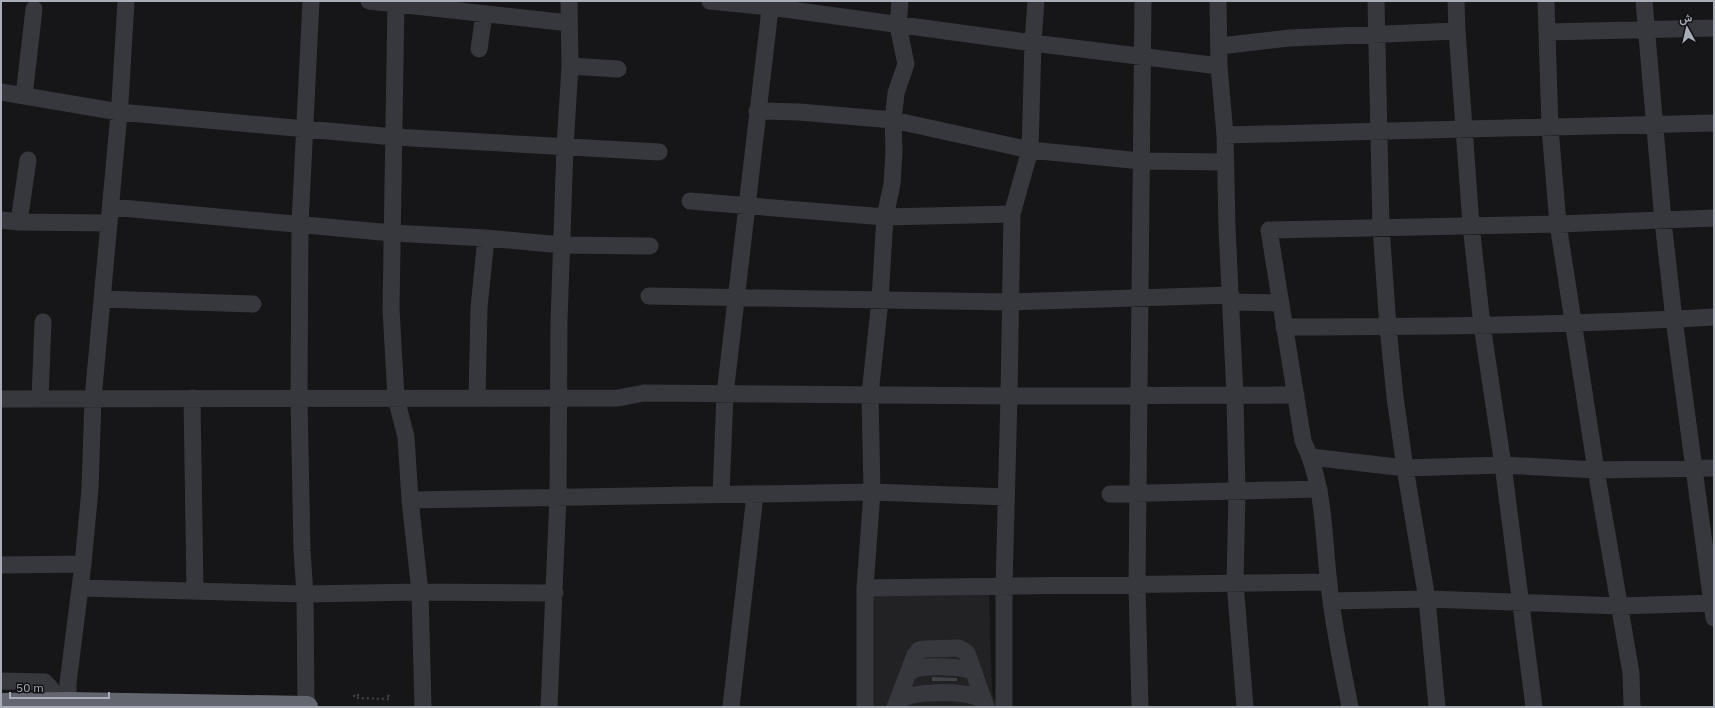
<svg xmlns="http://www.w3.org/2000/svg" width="1715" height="708" font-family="'IBM Plex Sans',Vazirmatn,sans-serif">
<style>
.built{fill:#222225}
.building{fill:#404145}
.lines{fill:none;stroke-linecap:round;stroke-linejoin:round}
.path{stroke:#3d3f44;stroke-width:2.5;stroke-dasharray:2 3;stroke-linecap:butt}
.minor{stroke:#37383d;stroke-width:17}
.highway{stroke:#63666e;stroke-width:22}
</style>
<rect width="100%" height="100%" fill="#161618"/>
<path class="built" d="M989,593L992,693L998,707H872L871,594Z"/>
<path class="building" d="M932,677L957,678V681H932Z"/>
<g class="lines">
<path class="path" d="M359,695H354L355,698L389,699V696H385"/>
<path class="minor" d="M369,1L569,23
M396,1L391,309L396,398L406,437L410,500L420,592L423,707
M710,1L770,7L1033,43L1219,66
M1218,1L1219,66L1225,135L1227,228L1235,396L1237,492L1235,583L1245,707
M1376,1L1381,227L1388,327L1395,397L1405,468L1427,599L1437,707
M1456,1L1457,31L1471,225L1482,325L1503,465L1534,707
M1546,1L1550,128L1558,224L1596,470L1631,673L1632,707
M1644,1L1663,221L1674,319L1714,618
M1547,32L1714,28
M1220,46L1289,38L1457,31
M479,49L484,14
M570,66L618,69
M1,92L119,112L394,137L659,152
M24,96L34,9
M757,111L799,112L893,120L1030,150L1141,161L1225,162
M1225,135L1714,123
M690,201L885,217L1012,214
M111,207L392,233L486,238L562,245L650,246
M1,220L19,222L109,223
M19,222L28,160
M649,296L1010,302L1231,295
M102,299L253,304
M1232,302L1280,303
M1284,327C1428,327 1571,325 1714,317
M192,398L195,591
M477,398L479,308L486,238
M1,399L618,398L644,393L1009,396L1296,395
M40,399L43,322
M1311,457L1405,468L1503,465L1596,470L1714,468
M721,494L725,394L771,1
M1110,494L1319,489
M410,500L872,492L1006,497
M1,565L83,564
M80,588L305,594L420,592L555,593
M865,588L1328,582
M1331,601L1427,599L1619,606L1714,603
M908,674C911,671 914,669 918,668C931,666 964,666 974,672
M1,681L45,682L52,690L56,703
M898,701C915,690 965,690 983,700
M68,703V683L83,564L90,489L93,399L120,102L126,1
M306,707L305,594L302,551L299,398L300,224L311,1
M549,707L558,496L559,321L565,147L570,66L569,1
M731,707L755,495
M865,707V588L872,492L870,394L880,300L885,217L892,184L894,152L893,120L896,93L906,64L898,26L900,1
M895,707L915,655L919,650L925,649L959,648L967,653L986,707
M1004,707V586L1009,396L1012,214L1030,150L1033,43L1036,1
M1140,707L1137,585L1143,1
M1350,707C1342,666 1333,625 1329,584C1323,536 1325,485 1303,441L1269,230L1558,224L1714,218"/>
<path class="highway" d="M1,704L68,703L307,707"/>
</g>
<rect width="1715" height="708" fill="none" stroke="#a8adb8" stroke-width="4"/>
<g transform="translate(1687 28) rotate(352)" stroke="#111113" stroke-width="3" paint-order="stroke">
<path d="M0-3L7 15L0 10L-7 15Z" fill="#a8adb8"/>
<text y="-6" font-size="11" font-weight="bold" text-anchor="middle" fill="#a8adb8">ش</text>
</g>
<path d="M10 692v6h99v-6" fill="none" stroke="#a8adb8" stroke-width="2"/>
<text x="16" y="692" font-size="12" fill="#a8adb8" stroke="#111113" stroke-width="3" paint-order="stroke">50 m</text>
</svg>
